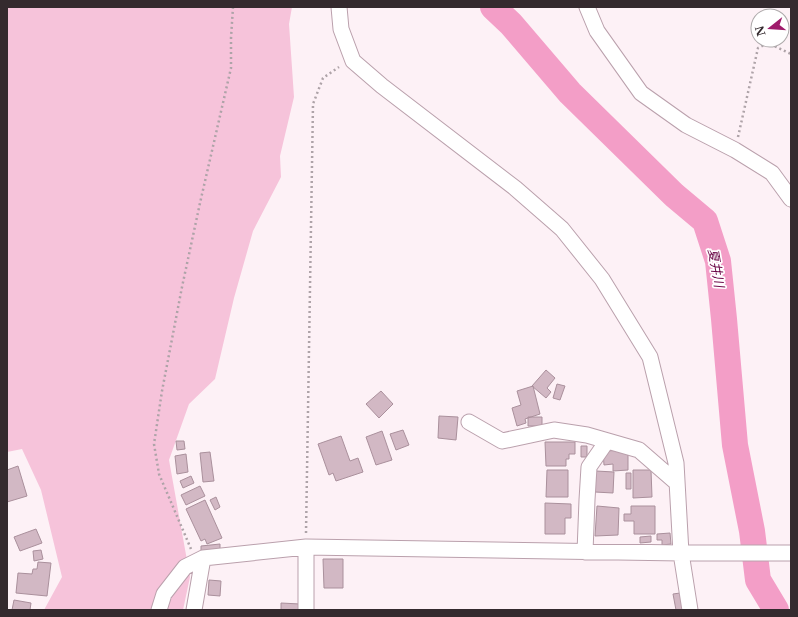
<svg xmlns="http://www.w3.org/2000/svg" width="798" height="617" font-family="'Libre Baskerville','Noto Sans JP',serif">
<style>
.green{fill:#f6c3da}
.lines{fill:none;stroke-linecap:round;stroke-linejoin:round}
.river{stroke:#f39ec7;stroke-width:26}
.building{fill:#d2b8c4;stroke:#aa909c}
.minor-casing{stroke:#baa0ac;stroke-width:17}
.path{stroke:#aea3a8;stroke-width:2.5;stroke-dasharray:2 3;stroke-linecap:butt}
.minor{stroke:#fff;stroke-width:15}
.labels{text-anchor:middle;dominant-baseline:central;stroke-width:3.5;stroke-linejoin:round;paint-order:stroke}
.water-label{font-size:13px;font-style:italic;fill:#6a0345;stroke:#fff}
</style>
<rect width="100%" height="100%" fill="#fdf1f6"/>
<path class="green" d="M7,7H292L289,24L294,97L280,156L281,177L253,231L234,298L215,379L189,404L169,460L190,577L183,610H44L62,577L41,490L22,449L7,452Z"/>
<g class="lines">
<path class="river" d="M493,7L511,24L570,93L674,195L705,221L718,261L724,319L735,445L752,531L758,580L776,610"/>
</g>
<path class="building" d="M546,370L555,378L547,388L551,392L546,398L532,386Z
M557,384L565,386L560,400L553,398Z
M533,386L540,414L525,419L526,423L517,426L512,408L521,405L517,391Z
M381,391L393,404L379,418L366,404Z
M439,416L458,417L456,440L438,438Z
M528,417H542V426H528Z
M403,430L409,445L396,450L390,434Z
M382,431L392,460L376,465L366,437Z
M341,436L350,461L358,458L363,472L336,481L333,473L329,475L318,444Z
M176,441H184L185,449L177,450Z
M545,442H575V454H569V459H566V466H546Z
M581,446H587V457H581Z
M628,450V470L613,471V464L604,465L603,451Z
M210,452L214,481L203,482L200,453Z
M186,454L188,472L177,474L175,456Z
M18,466L27,496L7,502V470Z
M547,470H568V497H546Z
M633,470H651L652,497L633,498Z
M596,471L614,472L613,493L595,492Z
M626,473H631V489H626Z
M191,476L194,483L183,488L180,481Z
M200,486L205,496L186,505L181,495Z
M216,497L220,507L215,510L210,500Z
M205,500L222,538L207,544L205,539L201,541L186,509Z
M545,503L571,504V518H565V534H545Z
M597,506L619,508L618,535L595,536Z
M631,506H655V534H634V521H624V514H631Z
M36,529L42,543L20,551L14,537Z
M670,533L671,544L662,545V540H657V534Z
M651,536V542L640,543V537Z
M220,544V551L201,552V546Z
M41,550L43,559L34,561L33,551Z
M323,559H343V588H324Z
M38,562L51,563L47,596L16,593L18,573L32,574L33,569H37Z
M209,580L221,581L220,596L208,595Z
M680,593L683,610H676L673,594Z
M14,600L31,603L30,610H12Z
M281,603L300,604L299,610H281Z"/>
<g class="lines">
<defs>
<path id="minor" d="M339,7L341,29L353,61L382,86L515,188L562,229L602,279L650,357L676,463L681,553L690,610
M587,7L597,31L641,93L686,125L735,150L772,173L791,199
M469,422L502,441L554,430L587,435L639,450L677,483
M585,552L587,500L589,467L607,441
M159,610L164,594L185,567L203,558L306,547L681,553H791
M194,610L203,558
M306,610V547"/>
</defs>
<use href="#minor" class="minor-casing"/>
<path class="path" d="M738,137L758,48L768,43L791,54
M306,533L313,104L323,78L339,67
M191,549L159,474L154,444L162,391L182,287L200,203L231,68V38L233,7"/>
<use href="#minor" class="minor"/>
</g>
<g class="labels">
<g class="water-label">
<text transform="translate(716 268) rotate(80)">夏井川</text>
</g>
</g>
<rect width="798" height="617" fill="none" stroke="#342a2e" stroke-width="16"/>
<g transform="translate(770 28) rotate(253)"><circle r="19" fill="#ffffff" stroke="#aeaaab"/>
<path d="M0-3L7 15L0 10L-7 15Z" fill="#9f1b6b"/>
<text y="-6" font-size="11" font-weight="bold" text-anchor="middle" fill="#342a2e">N</text>
</g>
</svg>
